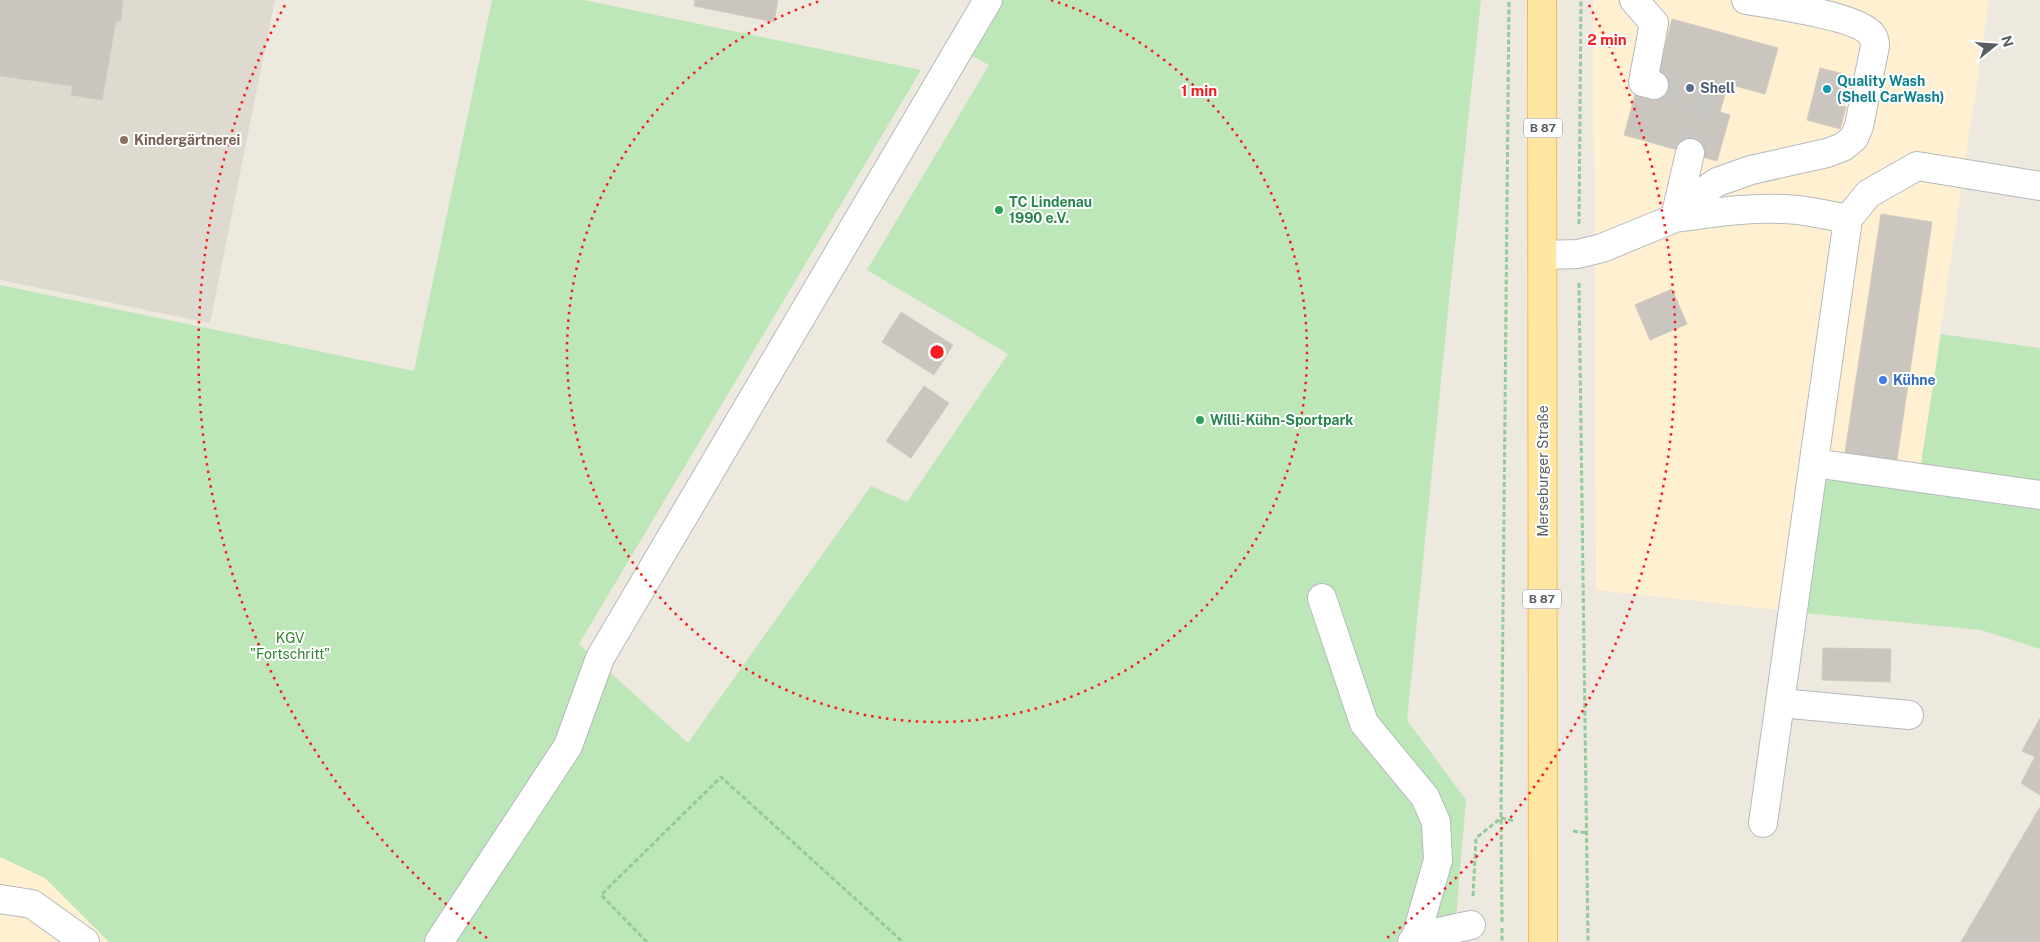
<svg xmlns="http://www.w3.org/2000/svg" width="2040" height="942" font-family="'Public Sans',sans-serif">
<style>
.commercial{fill:#fff0d2}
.education{fill:#dfdad0}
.green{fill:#bee7b9}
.building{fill:#cac5be;stroke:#d2cabd}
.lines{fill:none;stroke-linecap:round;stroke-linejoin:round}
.minor-tunnel{stroke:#c8c6c0;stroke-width:28;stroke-dasharray:28 14;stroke-linecap:butt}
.minor-casing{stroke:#b5b9be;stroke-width:30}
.major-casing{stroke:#fcb849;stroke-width:30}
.path{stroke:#93cb9d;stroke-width:3;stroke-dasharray:5 2.5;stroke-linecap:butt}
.minor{stroke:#fff;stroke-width:28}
.major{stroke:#ffe7a2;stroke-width:28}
.ring{fill:none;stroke:#f71c20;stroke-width:2.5;stroke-dasharray:2.5 5}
.service-dot{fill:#5c6f8a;stroke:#fff;stroke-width:2}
.culture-dot{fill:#0f9aa8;stroke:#fff;stroke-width:2}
.education-dot{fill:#8d6e63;stroke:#fff;stroke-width:2}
.leisure-dot{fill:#2e9e5b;stroke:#fff;stroke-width:2}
.shop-dot{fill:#3f7fe0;stroke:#fff;stroke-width:2}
.labels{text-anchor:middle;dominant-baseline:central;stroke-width:4;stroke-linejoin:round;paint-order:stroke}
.shield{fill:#fff;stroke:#8a8e91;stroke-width:1}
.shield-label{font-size:12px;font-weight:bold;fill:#585e62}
.culture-label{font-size:14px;font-weight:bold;fill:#0d838f;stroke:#fff;text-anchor:start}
.service-label{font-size:14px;font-weight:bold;fill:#4e5e75;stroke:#fff;text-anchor:start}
.education-label{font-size:14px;font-weight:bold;fill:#785e54;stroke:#fff;text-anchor:start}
.leisure-label{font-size:14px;font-weight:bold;fill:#27864d;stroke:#fff;text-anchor:start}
.shop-label{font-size:14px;font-weight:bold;fill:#366cbe;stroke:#fff;text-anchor:start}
.street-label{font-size:14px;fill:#585e62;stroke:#fff}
.park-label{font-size:14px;fill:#31852e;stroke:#fff}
.centre{fill:#f71c20;stroke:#fff;stroke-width:2.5}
.ring-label{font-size:15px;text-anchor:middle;font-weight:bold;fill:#f71c20;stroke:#fff;stroke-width:4;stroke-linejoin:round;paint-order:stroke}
</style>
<rect width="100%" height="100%" fill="#ede9df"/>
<path class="commercial" d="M1593,0H1989L1919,477L1805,613L1596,590Z
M0,857L45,878L109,942H0Z"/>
<path class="education" d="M0,0H275L210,323L0,280Z"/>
<path class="green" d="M492,0H584L921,70L579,644L688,743L871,486L907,502L1008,354L867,270L989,65L970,55L1003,0H1481L1450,291L1407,720L1466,800L1454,942H109L45,878L0,857V285L414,371Z
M1941,334L2040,348V649L1981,630L1805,613L1825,471L1919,477Z"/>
<path class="building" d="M0,0H123L121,21H116L102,100L71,95L73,86L0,76Z
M695,0H778L774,22L694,6Z
M1672,19L1778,48L1765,94L1728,84L1720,112L1730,115L1717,161L1624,135L1636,91L1661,62Z
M1820,68L1844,74L1836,104L1846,107L1840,129L1807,120Z
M1881,214L1932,222L1896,466L1844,459Z
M1672,289L1687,324L1650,340L1635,305Z
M901,312L953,345L934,375L882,342Z
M924,386L949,403L911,458L886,441Z
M1823,648L1891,649L1890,682L1822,680Z
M2040,718V795L2021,783L2035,757L2022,751Z
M2040,807V942H1961Z"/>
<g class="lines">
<path class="minor-tunnel" d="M1654,85L1703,98L1690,153"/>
<defs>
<path id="minor" d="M1634,0L1654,23L1643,82L1654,85
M1687,216L1707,189L1717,182L1751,170L1827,153L1843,147L1854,138L1859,126L1875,46C1875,43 1874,38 1872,35C1859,16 1770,4 1746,0
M1675,218L1690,153
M1544,255L1578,254L1602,248L1675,218C1716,212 1757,206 1798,210C1815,212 1832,216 1848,219L1868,194L1917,166L2040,186
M1814,463L2040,495
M1322,598L1364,723L1425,797L1436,822L1438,860L1416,937
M1780,703L1909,715
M1763,823L1848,219
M0,899L32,904L85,942
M439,942L568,746L600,658L988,0
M1412,942L1416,937L1471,925"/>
<path id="major" d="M1542,0L1543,942"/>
</defs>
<use href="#minor" class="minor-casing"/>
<use href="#major" class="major-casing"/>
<path class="path" d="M1579,224L1581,0
M1579,283L1588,942
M1573,831L1588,833
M1473,896L1476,838L1501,818L1515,821
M1502,922L1501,818L1509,0
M1502,928V942
M647,942L601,895L721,777L903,942"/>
<use href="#minor" class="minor"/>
<use href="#major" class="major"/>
</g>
<g class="ring">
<path d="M1051 0A370 370 0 1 1 823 0"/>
<path d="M487 938A739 739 0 0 1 285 5M1589 5A739 739 0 0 1 1387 938"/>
</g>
<circle class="service-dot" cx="1690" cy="88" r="5"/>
<circle class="culture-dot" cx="1827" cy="89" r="5"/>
<circle class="education-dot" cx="124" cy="140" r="5"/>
<g class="leisure-dot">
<circle cx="999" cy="210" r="5"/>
<circle cx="1200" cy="420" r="5"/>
</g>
<circle class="shop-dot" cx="1883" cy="380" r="5"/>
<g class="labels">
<g class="shield">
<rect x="1524" y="118.5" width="38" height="19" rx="4"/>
<rect x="1523" y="589.5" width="38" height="19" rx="4"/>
</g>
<g class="shield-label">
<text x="1543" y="128">B 87</text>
<text x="1542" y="599">B 87</text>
</g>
<g class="culture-label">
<text x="1837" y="81">Quality Wash<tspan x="1837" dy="16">(Shell CarWash)</tspan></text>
</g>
<g class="service-label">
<text x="1700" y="88">Shell</text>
</g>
<g class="education-label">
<text x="134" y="140">Kindergärtnerei</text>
</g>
<g class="leisure-label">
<text x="1009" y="202">TC Lindenau<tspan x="1009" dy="16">1990 e.V.</tspan></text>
<text x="1210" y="420">Willi-Kühn-Sportpark</text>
</g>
<g class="shop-label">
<text x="1893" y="380">Kühne</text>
</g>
<g class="street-label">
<text transform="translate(1543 471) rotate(-90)">Merseburger Straße</text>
</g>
<g class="park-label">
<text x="290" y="638">KGV<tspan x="290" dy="16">"Fortschritt"</tspan></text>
</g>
</g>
<circle cx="937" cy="352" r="8" class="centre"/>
<g class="ring-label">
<text x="1607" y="45">2 min</text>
<text x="1199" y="96">1 min</text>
</g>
<g transform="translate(1995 45) rotate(73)" stroke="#ffffff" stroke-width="4" paint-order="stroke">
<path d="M0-4L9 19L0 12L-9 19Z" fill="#585e62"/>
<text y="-8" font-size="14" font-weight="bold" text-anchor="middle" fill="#585e62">N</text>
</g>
</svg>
